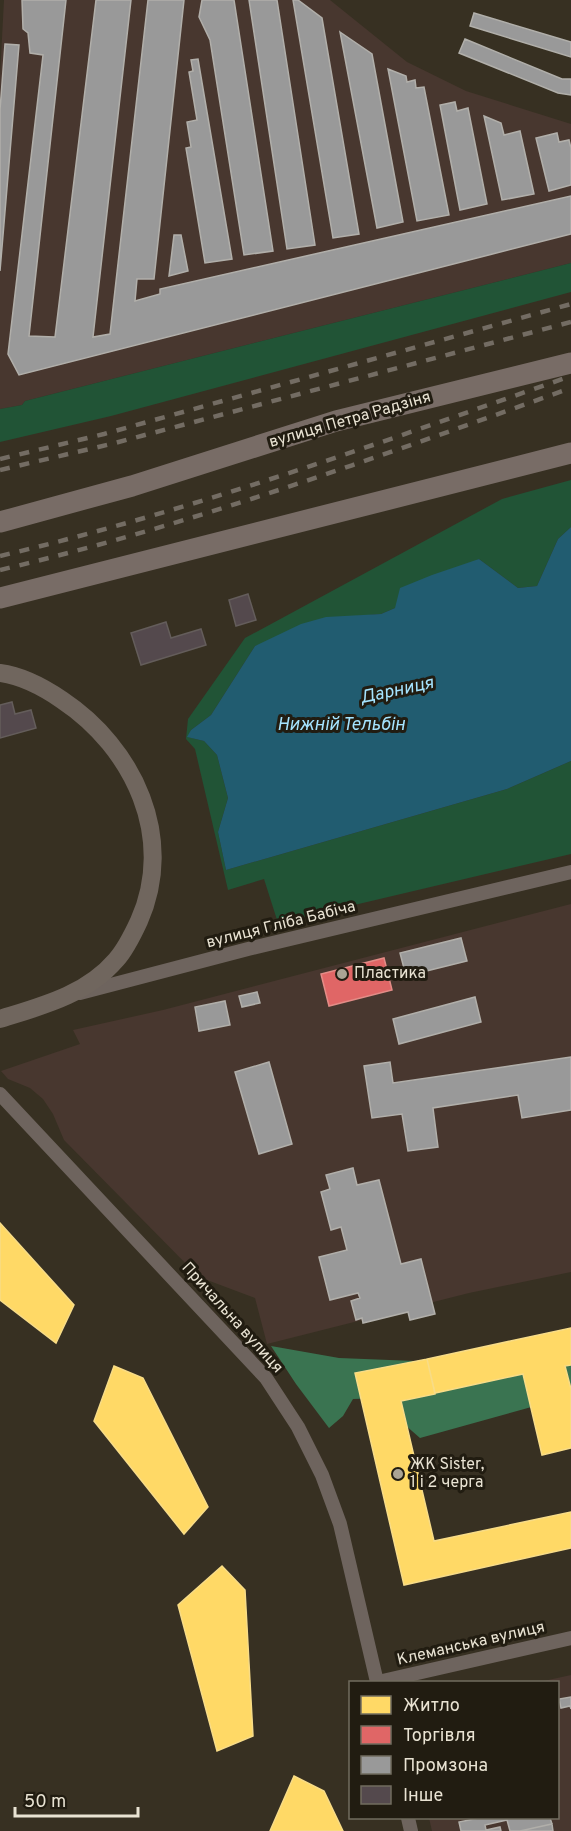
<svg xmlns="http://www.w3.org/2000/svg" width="571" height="1831" font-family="Overpass,sans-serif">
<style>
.industrial{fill:#48372f}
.green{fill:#215436}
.forest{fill:#3a7451}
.water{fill:#215c70}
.homes{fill:#ffd966;stroke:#f8dc87;stroke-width:1.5}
.shops{fill:#e06666;stroke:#e38c87;stroke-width:1.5}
.industry{fill:#999;stroke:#b1afaa;stroke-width:1.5}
.building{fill:#54494d;stroke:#645d5b;stroke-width:1.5}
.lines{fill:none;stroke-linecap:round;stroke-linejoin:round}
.street{stroke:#6e645e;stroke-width:14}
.secondary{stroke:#70665e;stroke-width:18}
.primary{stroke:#786c66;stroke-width:21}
.rail{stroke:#736c63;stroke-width:4.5;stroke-dasharray:10 10;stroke-linecap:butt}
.poi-dot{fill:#aba495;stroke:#211c11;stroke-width:2}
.labels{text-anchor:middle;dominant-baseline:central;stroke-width:6;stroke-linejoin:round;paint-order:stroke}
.street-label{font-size:16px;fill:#e9e3d3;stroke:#211c11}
.poi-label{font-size:16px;fill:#e9e3d3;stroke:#211c11;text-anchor:start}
.water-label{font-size:18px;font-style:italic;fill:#a5e4ff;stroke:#211c11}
</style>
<rect width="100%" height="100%" fill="#373022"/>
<path class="industrial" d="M4,0H330L407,62L466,91L571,124V263L25,401L22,405L0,409V76Z
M571,904V1272L469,1293L267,1344L255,1298L199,1277L64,1140L53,1114L43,1099L30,1088L8,1079L1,1071L80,1044L73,1030L163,1010Z
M571,1675V1831H432L429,1818H558V1682H539Z"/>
<path class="green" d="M571,263V292L111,416L0,442V409L22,405L25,401Z
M571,480V527L558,539L537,586L518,588L479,559L395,608L381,614L357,616L255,646L211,715L191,730L188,737L204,741L217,755L228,798L218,832L226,870L507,789L571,761V854L278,923L264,879L228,890L195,749L186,739L188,719L245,638L502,499Z"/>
<path class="forest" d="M571,1340V1396L420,1438L404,1424L384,1398L353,1399L343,1416L329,1428L296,1384L271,1346L339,1358L415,1361L475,1357Z"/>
<path class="water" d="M571,527V761L507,789L226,870L218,832L228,798L217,755L204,741L187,737L191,730L211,715L255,646L301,624L326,617L381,614L395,608L400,588L432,575L479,559L518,588L537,586L558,539Z"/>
<path class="homes" d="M0,1223L74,1305L56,1343L0,1300Z
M571,1328V1365L565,1366L571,1389V1448L542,1455L523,1374L435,1393L427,1359Z
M427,1359L435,1394L401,1401L434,1541L571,1512V1548L404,1585L355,1373Z
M114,1366L143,1378L208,1507L184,1534L94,1421Z
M222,1566L245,1590L253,1736L217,1751L178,1605Z
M294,1776L324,1791L343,1831H270Z"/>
<path class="shops" d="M384,958L392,990L329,1006L321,974Z"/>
<path class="industry" d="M22,0H66L29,336L55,337L96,0H131L93,337L110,334L148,0H184L154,279H137L135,301L160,294V289L571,196V234L19,375L8,354L43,55L30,53L28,33L23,29Z
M202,0H234L273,251L244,255L210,40L199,17Z
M249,0H277L315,245L287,249Z
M293,0H298L322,18L359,234L333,238Z
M474,13L571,42V57L470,26Z
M340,32L372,54L403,222L377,228Z
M465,39L562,79H571V95L558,93L459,53Z
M5,44L19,45L0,271V110Z
M198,59L232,259L205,263L186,148L191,147L187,122L197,120L189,72L193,71L191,60Z
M388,69L406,76L407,82L415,80L416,88L424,87L449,215L417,221Z
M455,102L457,111L468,108L487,204L460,210L440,105Z
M484,116L501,123L504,135L520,131L534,194L502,200Z
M557,133L559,142L569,140L571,148V185L549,191L536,138Z
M174,235H181L188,271L169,276Z
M461,938L467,961L406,976L400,953Z
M257,992L260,1003L242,1007L239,996Z
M475,997L481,1022L399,1044L393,1019Z
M225,1001L230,1025L199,1031L195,1007Z
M571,1057V1110L522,1118L518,1095L433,1108L438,1147L408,1151L402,1114L372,1118L364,1066L390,1062L393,1083Z
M269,1062L292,1144L259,1154L235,1072Z
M353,1168L357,1185L379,1180L401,1264L421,1259L435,1314L410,1320L408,1312L363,1323L362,1318L356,1320L351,1301L360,1298L358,1293L330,1300L319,1257L347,1250L341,1227L331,1230L321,1192L330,1189L326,1175Z
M571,1697V1709L570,1706L561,1708L559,1699Z
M479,1818H550L552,1824L520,1831H510L507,1820L485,1825L486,1830L500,1827L501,1831H461L459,1822Z
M552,1824L553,1831H520Z"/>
<path class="building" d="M248,594L256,620L236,626L229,600Z
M166,622L171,638L201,629L206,645L141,665L131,633Z
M12,702L15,714L31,710L36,728L0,738V705Z"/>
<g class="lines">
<path class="street" d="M80,993L248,949L571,872
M0,1094L266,1378L298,1427L322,1475L340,1524L377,1682
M378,1682L571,1638
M408,1818L411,1831"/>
<path class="secondary" d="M0,673C23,676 43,687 62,700C134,748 176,838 139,921C133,934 126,949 116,960C86,995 42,1006 0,1019"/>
<path class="primary" d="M0,522L132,486L336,421L571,363
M0,598L571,453"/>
<path class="rail" d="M0,459L104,434L571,304
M0,470L111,444L571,322
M0,556C195,510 382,442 571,376
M0,570C195,524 383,455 571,388"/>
</g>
<g class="poi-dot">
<circle cx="342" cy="974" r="6"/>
<circle cx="398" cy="1474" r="6"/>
</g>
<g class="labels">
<g class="street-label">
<text transform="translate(350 420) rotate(-16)">вулиця Петра Радзіня</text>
<text transform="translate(281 925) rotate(-14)">вулиця Гліба Бабіча</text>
<text transform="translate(232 1318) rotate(48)">Причальна вулиця</text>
<text transform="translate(471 1644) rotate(-13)">Клеманська вулиця</text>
</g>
<g class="poi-label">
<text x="354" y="974">Пластика</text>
<text x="410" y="1465">ЖК Sister,<tspan x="410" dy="18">1 і 2 черга</tspan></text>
</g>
<g class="water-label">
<text transform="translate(397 691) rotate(-12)">Дарниця</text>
<text x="341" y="725">Нижній Тельбін</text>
</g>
</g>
<rect x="349" y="1681" width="210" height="138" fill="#211c11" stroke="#716c5f" stroke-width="1.5"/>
<rect x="361" y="1696" width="30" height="18" fill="#ffd966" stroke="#716c5f" stroke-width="1.5"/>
<text x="403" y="1711" font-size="18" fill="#e9e3d3">Житло</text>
<rect x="361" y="1726" width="30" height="18" fill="#e06666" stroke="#716c5f" stroke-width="1.5"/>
<text x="403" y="1741" font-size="18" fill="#e9e3d3">Торгівля</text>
<rect x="361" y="1756" width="30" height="18" fill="#999999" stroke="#716c5f" stroke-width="1.5"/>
<text x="403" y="1771" font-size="18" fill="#e9e3d3">Промзона</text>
<rect x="361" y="1786" width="30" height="18" fill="#54494d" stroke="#716c5f" stroke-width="1.5"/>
<text x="403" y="1801" font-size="18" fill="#e9e3d3">Інше</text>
<path d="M15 1807v9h123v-9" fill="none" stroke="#e9e3d3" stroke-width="3"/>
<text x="24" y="1807" font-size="18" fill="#e9e3d3" stroke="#211c11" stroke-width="4.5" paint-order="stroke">50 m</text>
</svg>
